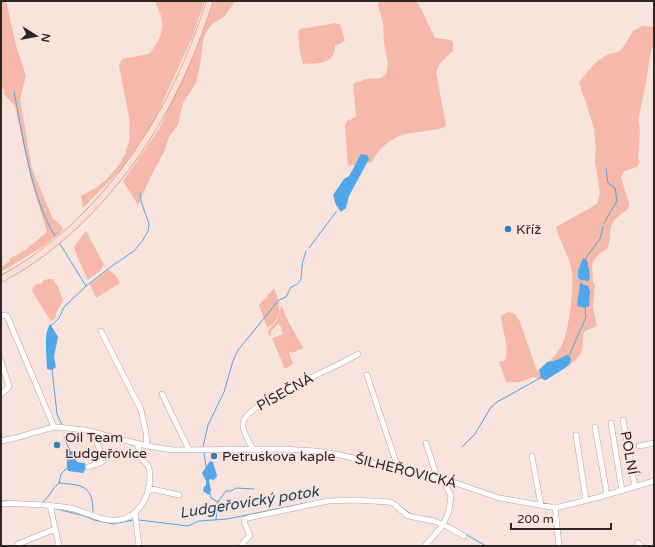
<svg xmlns="http://www.w3.org/2000/svg" width="655" height="547" font-family="'Varela Round',sans-serif">
<style>
.green{fill:#f5b8a9}
.water{fill:#50a7e9}
.lines{fill:none;stroke-linecap:round;stroke-linejoin:round}
.stream{stroke:#50a7e9;stroke-width:1}
.minor-casing{stroke:#b8a49f;stroke-width:6}
.major-casing{stroke:#b48e85;stroke-width:7}
.minor{stroke:#fff;stroke-width:5}
.major{stroke:#fdddd5;stroke-width:6}
.poi-dot{fill:#387fb4;stroke:#f9e3dd;stroke-width:1.5}
.labels{text-anchor:middle;dominant-baseline:central;stroke-width:3;stroke-linejoin:round;paint-order:stroke}
.poi-label{font-size:14px;fill:#2e2624;stroke:#f9e3dd;text-anchor:start}
.street-label{font-size:14px;fill:#2e2624;stroke:#f9e3dd}
.water-label{font-size:15px;font-style:italic;fill:#1f425e;stroke:#f9e3dd}
</style>
<rect width="100%" height="100%" fill="#f9e3dd"/>
<path class="green" d="M1,1H6L17,49L26,76L20,99L32,169L52,217L63,228L62,231L44,246L1,272V267L10,261L9,259L24,251L47,232L31,180L15,106L3,93L4,92L1,82Z
M155,1H205L192,38L153,123L123,167L83,208L81,196L97,187L107,179L119,165L125,154L129,141L130,123L128,112L119,66L122,59L149,54C156,46 164,33 162,22C162,15 157,7 155,1Z
M214,1H235L224,17L212,24L206,32L203,41L200,65L196,83L183,103L178,125L169,137L164,152L151,176L138,205L123,181L159,129L196,48Z
M379,1H417L435,38L451,40L453,43V51L440,63L436,72L446,125L445,127C436,130 426,131 417,132C397,134 382,143 372,162L348,166L345,125L347,121L356,117V115L353,84L366,79L381,78L386,74L387,70L388,63L384,43L383,22L378,6Z
M336,23L340,25L345,41L335,46C334,65 318,63 303,64L300,52L298,31L300,29Z
M643,26L654,27V46L651,50L645,88L638,120L640,130L638,160L640,161L637,167L624,171L621,177L629,204L628,209C622,214 613,219 611,227C609,235 611,242 607,249C589,259 592,265 593,283L595,284L593,307L597,326L585,331C581,339 584,343 582,350C578,363 558,372 546,380L533,377L520,382H506L499,362L502,361L504,362C511,350 502,330 501,316L508,312L515,314L520,322L537,371C546,366 556,355 561,347C569,332 574,290 572,273C572,263 559,239 556,227L597,204L600,193L595,162L596,149L594,128L579,82C587,73 596,60 607,55C612,53 617,53 622,49L633,31Z
M86,231L104,265L100,271L88,280L77,256L74,247Z
M108,269L116,276L120,283L96,298L90,284Z
M49,279H53L58,287L63,300L56,313V318L51,321L32,291C33,285 35,284 41,284L44,280Z
M274,288C280,303 284,319 267,328L259,305Z
M281,306L282,307L286,317L303,348L292,353L291,352H289L293,364L285,369L272,338L276,337L283,334L281,327L278,324L271,331V335L269,336L268,330L277,321Z"/>
<path class="water" d="M361,154L367,155L369,159L349,196L346,208L341,212L336,205L333,195L344,179L349,176Z
M583,258L587,260L590,275L589,281L581,280L578,278V271Z
M580,283L588,286L590,291L589,306L585,308L577,306Z
M50,324L58,337L54,357L56,367L52,370L47,369C47,356 43,335 50,324Z
M567,355L569,356L571,360L568,366L546,380H544L541,377L539,370L547,362L554,361Z
M69,451H73L77,462L85,463L86,468L83,473L68,471C66,466 67,457 69,451Z
M210,461L213,462L217,476L214,480L210,479L209,481L211,490L209,495L203,491L204,487L206,485V481L202,473Z"/>
<g class="lines">
<path class="stream" d="M14,92C23,137 31,197 55,236
M604,223L617,201L615,188L608,183L606,169
M60,244L86,286
M309,248L336,212
M585,259L600,239L603,227
M51,326L59,318L64,307L86,286L109,268L134,251L143,240L148,231L149,224L141,201L140,193
M569,356L586,317L585,307
M52,369L57,414L62,425
M64,437L70,451
M203,447L208,425L224,392L233,361L238,350L279,300L286,297L291,287C303,283 301,277 302,267C302,261 305,256 306,251
M462,447L475,434L491,407L497,402L542,377
M204,452L206,467
M59,483C82,485 93,485 93,512
M210,493L211,498L218,502L216,520
M1,501L28,502
M43,502C50,497 52,488 59,483L61,474L67,468
M218,502L226,491H231L236,488L254,489
M396,503L411,514
M57,509L85,516L94,520L113,524L133,520
M139,520L188,526L199,521L227,519L306,503
M446,523L486,546"/>
<defs>
<path id="minor" d="M1,315L7,316L54,427
M101,331L141,410L146,433L147,446
M1,361L9,386L7,389L1,394
M367,375L397,465V468
M162,394L189,450
M623,420L635,487
M611,423L622,491
M595,427L607,495
M576,435L586,500
M1,441L15,438L54,427L66,428L85,430L147,446L173,450L282,449L315,451L336,454L450,481L499,498L551,507H559L596,498L654,481
M426,443L436,474L435,477
M639,446L654,443
M253,449C249,442 242,431 243,423C245,403 339,367 358,354
M532,456L541,506
M88,467L100,463L103,461L94,433
M148,488L179,495
M1,504C9,503 17,504 25,504C42,505 58,505 74,509C88,513 103,522 118,520C142,517 153,489 149,468C148,463 144,463 142,459C140,455 139,449 137,444
M50,505L59,546
M555,507L559,546
M135,513L139,546
M638,543L641,546
M18,544L55,529
M242,546L243,543L250,535L244,522L245,519L248,518L328,501L356,500L389,502L394,504L408,516L434,521L450,528L464,536
M425,546L443,525L449,511L451,495L445,485L444,479"/>
<path id="major" d="M1,279C79,238 142,159 179,80C191,55 201,28 210,1"/>
</defs>
<use href="#minor" class="minor-casing"/>
<use href="#major" class="major-casing"/>
<use href="#minor" class="minor"/>
<use href="#major" class="major"/>
</g>
<g class="poi-dot">
<circle cx="508" cy="229" r="4"/>
<circle cx="57" cy="445" r="4"/>
<circle cx="214" cy="456" r="4"/>
</g>
<g class="labels">
<g class="poi-label">
<text x="516" y="229">Kříž</text>
<text x="65" y="437">Oil Team<tspan x="65" dy="16">Ludgeřovice</tspan></text>
<text x="222" y="456">Petruskova kaple</text>
</g>
<g class="street-label">
<text transform="translate(285 392) rotate(-29)">PÍSEČNÁ</text>
<text transform="translate(629 453) rotate(80)">POLNÍ</text>
<text transform="translate(406 471) rotate(14)">ŠILHEŘOVICKÁ</text>
</g>
<g class="water-label">
<text transform="translate(249 502) rotate(-9)">Ludgeřovický potok</text>
</g>
</g>
<rect width="655" height="547" fill="none" stroke="#2e2624" stroke-width="4"/>
<g transform="translate(36 36) rotate(101)" stroke="#f9e3dd" stroke-width="3" paint-order="stroke">
<path d="M0-3L7 15L0 10L-7 15Z" fill="#2e2624"/>
<text y="-6" font-size="11" font-weight="bold" text-anchor="middle" fill="#2e2624">N</text>
</g>
<path d="M511 523v6h100v-6" fill="none" stroke="#2e2624" stroke-width="2"/>
<text x="517" y="523" font-size="12" fill="#2e2624" stroke="#f9e3dd" stroke-width="3" paint-order="stroke">200 m</text>
</svg>
